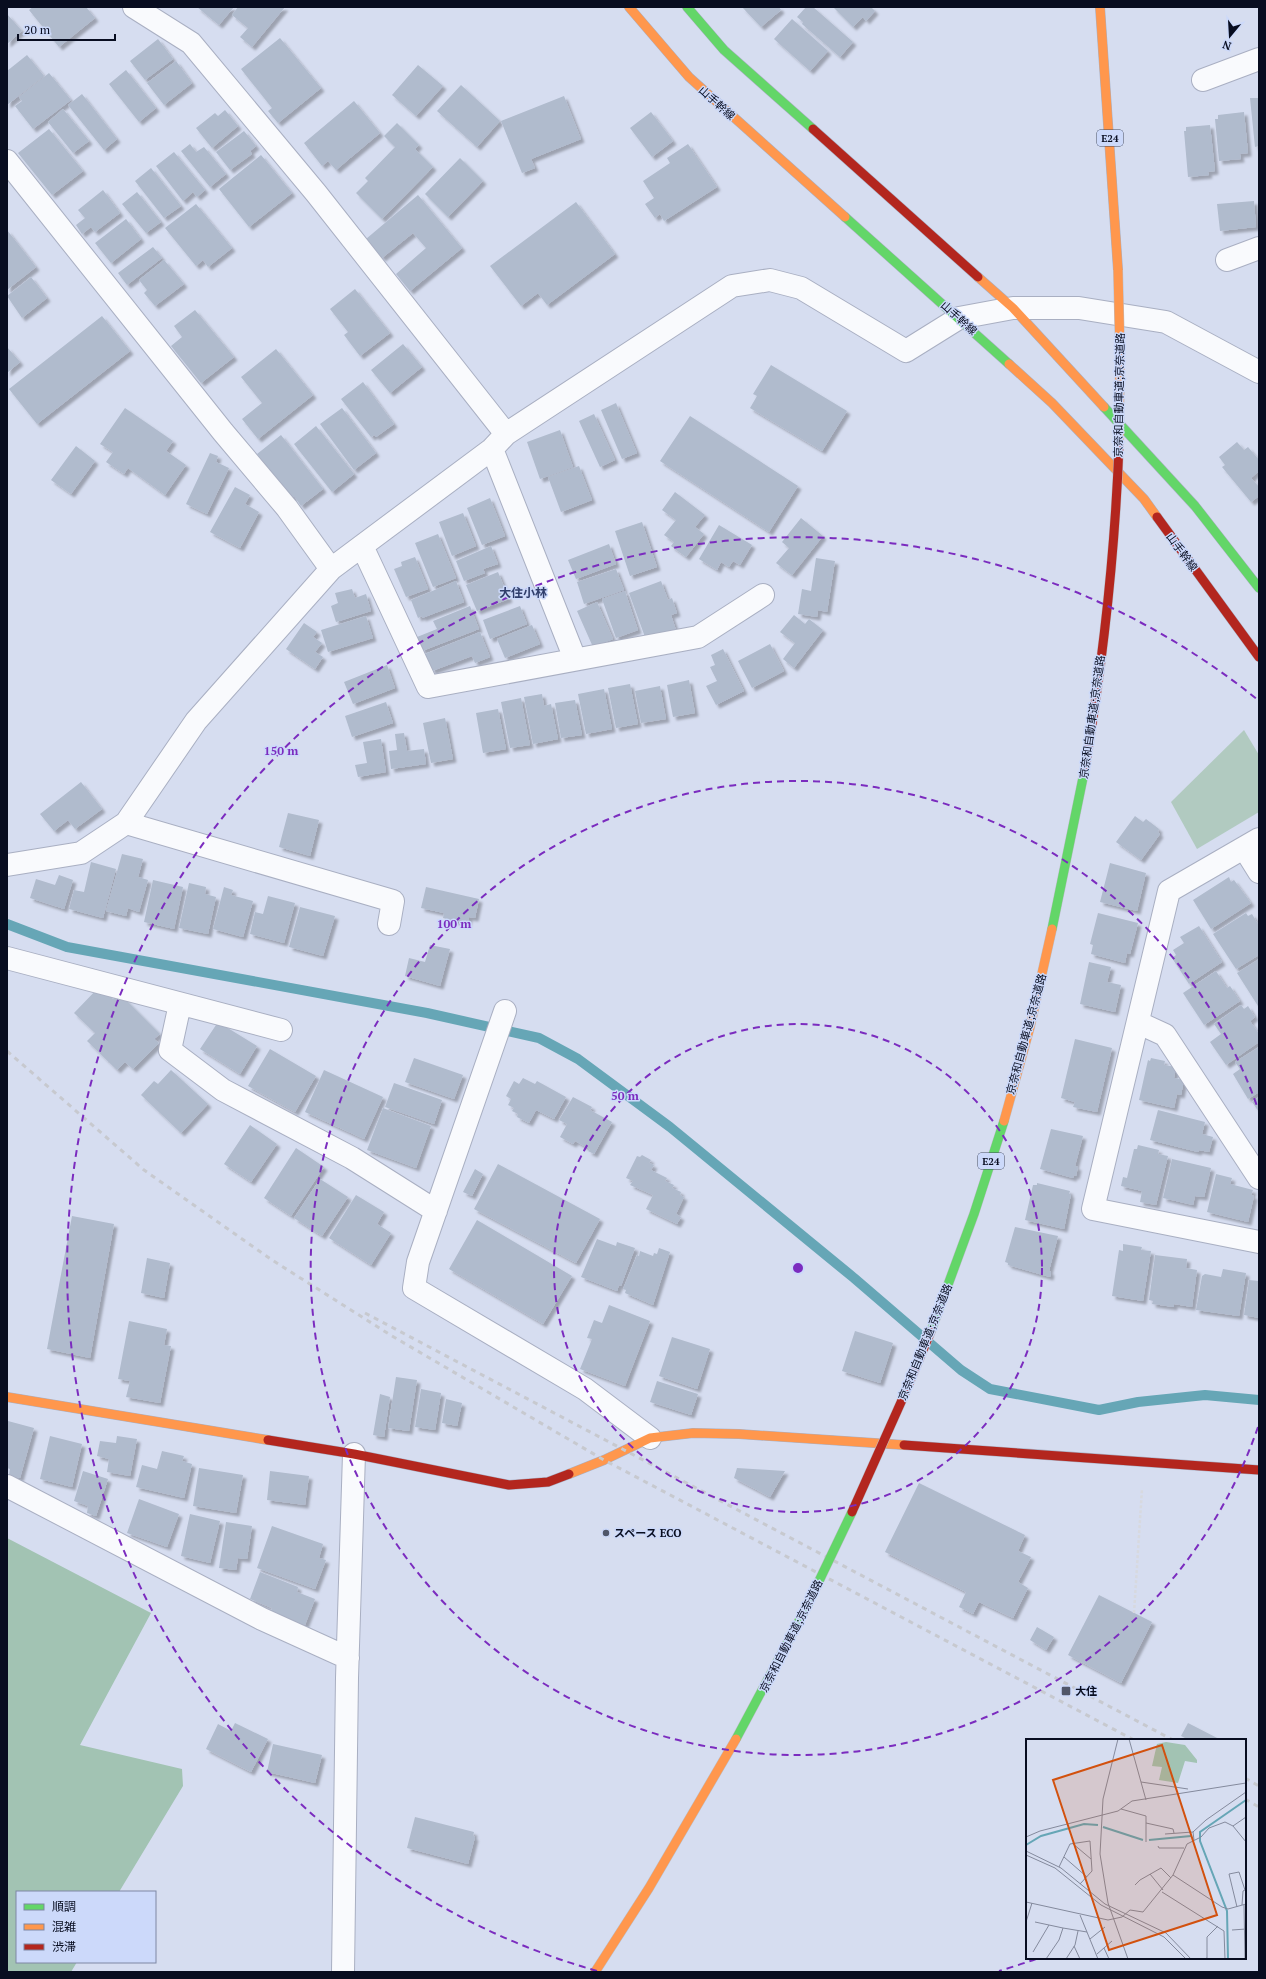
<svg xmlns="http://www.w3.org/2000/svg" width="1266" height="1979" font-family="'PT Serif','Noto Sans JP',serif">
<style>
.green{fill:#b1cac0}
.forest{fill:#a2c3b3}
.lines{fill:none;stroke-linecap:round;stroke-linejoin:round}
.stream{stroke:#66a6b6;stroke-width:10}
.building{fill:#b0bbcd;filter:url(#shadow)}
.street-casing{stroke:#a9afc2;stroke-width:24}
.fast-casing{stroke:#a9afc2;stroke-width:10}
.slow-casing{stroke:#a9afc2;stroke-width:10}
.jam-casing{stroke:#a9afc2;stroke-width:10}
.path{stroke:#d7d9df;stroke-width:2.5;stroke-dasharray:3 2;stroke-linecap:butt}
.street{stroke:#f9fafd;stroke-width:22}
.fast{stroke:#63d668;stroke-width:9}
.slow{stroke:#ff974d;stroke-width:9}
.jam{stroke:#b3261e;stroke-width:9}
.rail{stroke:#c7c9cf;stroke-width:3;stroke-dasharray:5 5;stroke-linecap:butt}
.fast-bridge-casing{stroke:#bbbec8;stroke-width:10;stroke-linecap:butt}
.slow-bridge-casing{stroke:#bbbec8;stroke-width:10;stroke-linecap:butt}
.jam-bridge-casing{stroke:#bbbec8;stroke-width:10;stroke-linecap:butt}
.fast-bridge{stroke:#63d668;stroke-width:9}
.slow-bridge{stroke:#ff974d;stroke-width:9}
.jam-bridge{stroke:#b3261e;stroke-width:9}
.ring{fill:none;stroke:#7b2cbf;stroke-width:2;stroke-dasharray:7 5}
.poi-dot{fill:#505669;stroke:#ccd9fa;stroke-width:1.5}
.labels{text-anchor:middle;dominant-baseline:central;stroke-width:3;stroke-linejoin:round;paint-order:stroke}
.shield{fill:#ccd9fa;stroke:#434a61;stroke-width:1}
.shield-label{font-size:10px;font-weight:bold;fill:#080d20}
.street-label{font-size:11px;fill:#080d20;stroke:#ccd9fa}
.poi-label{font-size:11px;font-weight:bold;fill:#080d20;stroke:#ccd9fa;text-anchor:start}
.neighbourhood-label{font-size:12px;font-weight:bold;fill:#303e6b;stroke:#ccd9fa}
.inset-river{fill:none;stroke:#66a6b6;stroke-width:2}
.inset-road{fill:none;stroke:#848a9d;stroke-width:1}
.view{fill:#d2510e;fill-opacity:0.15;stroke:#d2510e;stroke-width:2}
.inset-edge{fill:none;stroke:#080d20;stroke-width:2}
.centre{fill:#7b2cbf;stroke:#ccd9fa;stroke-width:2}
.ring-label{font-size:12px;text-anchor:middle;font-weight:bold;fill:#7b2cbf;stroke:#ccd9fa;stroke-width:3;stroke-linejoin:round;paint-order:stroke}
</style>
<defs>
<filter id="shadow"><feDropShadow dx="3.5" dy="3.5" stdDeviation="1" flood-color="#0004"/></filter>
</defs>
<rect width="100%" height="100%" fill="#d6ddf0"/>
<path class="green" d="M1244,730L1259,755V812L1197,849L1171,802Z"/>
<path class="forest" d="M7,1538L151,1613L80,1745L182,1769L183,1786L119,1892H17V1962H77L71,1972H7Z"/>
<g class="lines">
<path class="stream" d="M7,924L67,947L427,1013L539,1038L578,1059L670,1127L854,1278L961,1370L990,1389L1099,1410L1138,1402L1205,1395L1259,1400"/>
</g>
<path class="building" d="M33,7H86L95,18L59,47L29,10Z
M197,7H234L219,25Z
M238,7H285L252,47L240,37L248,28L232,15Z
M742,7H779L781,10L761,27Z
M806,7H813L853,42L840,57L802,24L803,22L797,17Z
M833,7H871L875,11L866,21L863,17L853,27Z
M7,14L22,31L7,44Z
M792,19L828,51L810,71L774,39Z
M280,38L321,88L278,123L268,111L272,108L241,69Z
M158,39L173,59L145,80L130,61Z
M27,55L44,76L7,105V71Z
M176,61L192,83L164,105L147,83Z
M418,65L443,86L416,116L392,95Z
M126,70L156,108L139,122L109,84Z
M49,73L71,100L33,129L15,106L22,101L19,97Z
M461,85L500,121L477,147L437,111Z
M82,94L117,139L104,150L68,105Z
M564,96L581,139L531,159L535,168L522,173L501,121Z
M1250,98H1259V146L1255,147Z
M354,101L380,133L336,170L328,161L322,166L304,143Z
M63,109L89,141L73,153L48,122Z
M225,110L238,126L212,148L196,128L215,113L218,116Z
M651,112L673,141L652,157L630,128Z
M1244,112L1248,153L1240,154L1241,159L1219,161L1215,119H1218V115Z
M397,123L419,145L415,149L433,167L382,219L356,193L368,181L365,178L395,147L384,136Z
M1210,125L1215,171L1208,172L1209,175L1188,177L1184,131H1186V127Z
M49,129L83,171L52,195L18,153Z
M244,131L256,146L250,151L252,154L230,170L216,152Z
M190,144L196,152L204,147L226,174L210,187L181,151Z
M688,144L717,187L664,221L660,214L655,218L645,204L654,198L643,181L670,163L667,158Z
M174,152L205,190L197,197L193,192L183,201L156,166Z
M261,155L292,193L249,227L219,189Z
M460,158L483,181L448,217L425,194Z
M151,168L181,206L164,218L135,181Z
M103,190L120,213L95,232L91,227L82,234L76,225L85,218L78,210Z
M137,192L161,222L146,233L122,204Z
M418,195L462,248L410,291L396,274L426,248L413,233L382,258L366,239Z
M1254,201L1256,227L1220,231L1217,204Z
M576,202L615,254L547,305L538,293L521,306L490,266Z
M196,204L232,248L208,267L203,260L196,266L165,228Z
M126,219L141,239L111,263L95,243Z
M7,230L36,267L7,290Z
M153,247L162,258L127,285L118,273Z
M164,260L184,284L155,306L144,293L147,290L139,280Z
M31,277L47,298L22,318L7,296Z
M355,289L390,333L360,356L344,335L348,332L330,309Z
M195,310L234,357L201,383L171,346L182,337L174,326Z
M102,316L130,351L37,424L9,389Z
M403,344L422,367L390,393L371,370Z
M7,347L20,362L7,373Z
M276,349L313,395L258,439L242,419L262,403L241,377Z
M771,365L847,411L822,451L750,408L757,396L753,394Z
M363,382L394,424L376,437L375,435L371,437L341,399Z
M616,403L637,453L622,459L601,410Z
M125,408L173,441L166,451L186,465L165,495L128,468L124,474L106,462L113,452L100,444Z
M342,408L376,453L354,470L320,424Z
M594,414L615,460L600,467L579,421Z
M690,416L798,486L769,532L660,461Z
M316,426L354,474L332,492L294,444Z
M560,430L573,467L540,479L527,442Z
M281,435L323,489L301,506L294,496L291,499L257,454Z
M1237,442L1244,450L1248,447L1259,460V471L1251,478L1259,487V496L1251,502L1222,467L1225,465L1219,457Z
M76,446L95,461L71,494L51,480Z
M210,453L218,456L216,462L229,468L207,514L186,504Z
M579,466L592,500L561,512L548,477Z
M235,487L250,495L245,504L259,512L240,548L210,532Z
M675,492L705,515L695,527L704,534L686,557L671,546L674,542L664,535L676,520L662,510Z
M490,498L505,536L482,545L467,508Z
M463,513L476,546L452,556L439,522Z
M801,518L823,536L792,575L776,563L789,548L782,542Z
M642,522L657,567L630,576L615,531Z
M719,525L752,545L740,565L733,561L729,567L721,562L717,570L699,559Z
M438,534L456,578L433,587L415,543Z
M609,544L616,564L576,579L568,560Z
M491,546L498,564L483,569L485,573L464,581L456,561Z
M415,557L428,589L406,597L394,569L402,566L401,562Z
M816,558L835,561L827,612L818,610L817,617L798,614L802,589L811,591Z
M616,569L624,590L584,604L577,582Z
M498,572L509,599L477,611L466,585Z
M456,581L464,602L422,618V616L418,618L411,600Z
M661,581L668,600L672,598L677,613L671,615L676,630L658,637L657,633L645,637L629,593Z
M352,589L355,598L366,594L371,611L336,622L331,606L338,603L335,593Z
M625,591L638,630L616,638L602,599Z
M597,602L613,639L593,647L577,611Z
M470,606L479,629L422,651L417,637L437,629L433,621Z
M520,606L527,624L490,639L483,620Z
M794,615L805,624L809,619L823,630L794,668L783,659L795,643L780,632Z
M366,616L373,638L328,652L321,630Z
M304,623L317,632L313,637L322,643L315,652L323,657L315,669L286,649Z
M532,625L540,644L505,658L497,639Z
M480,632L490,657L475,663L472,656L432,671L425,654Z
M770,644L784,671L752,688L738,661Z
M723,649L744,691L716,705L706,686L717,681L710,667L715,665L711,655Z
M387,665L395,688L353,704L344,682Z
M689,680L695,713L673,717L667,685Z
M630,684L638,724L616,728L608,688Z
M660,686L666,719L641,723L635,691Z
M604,689L612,729L586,734L578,694Z
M542,694L544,706L551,704L558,739L533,744L524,697Z
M521,698L530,745L510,748L501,702Z
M575,700L582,735L561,738L555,703Z
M386,702L393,723L352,737L345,716Z
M498,709L506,749L483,753L476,713Z
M445,718L453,759L431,763L423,723Z
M404,733L407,751L424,749L426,764L391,769L389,751L397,750L395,734Z
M381,739L386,772L358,777L355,765L367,763L363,742Z
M81,782L102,809L75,829L68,820L54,831L40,814Z
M288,813L319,820L310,856L279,847Z
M1135,816L1143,822L1146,819L1159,829L1158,832L1160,834L1141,860L1116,842Z
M122,854L143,859L138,877L148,880L139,912L128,908L126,916L106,911Z
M91,862L116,869L103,918L69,909L74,890L84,892Z
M1110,863L1146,873L1137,911L1100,902Z
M59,875L73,880L64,909L30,898L36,879L55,885Z
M1229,877L1231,882L1234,880L1251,903L1211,929L1193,900Z
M153,880L183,887L174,929L144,922Z
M189,883L206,887L205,894L216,897L208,934L179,928Z
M224,887L233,890L231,895L253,901L243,937L213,929Z
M426,887L479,899L475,918L469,917L467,924L443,918L444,913L421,908Z
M268,896L295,903L284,943L250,934L255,912L263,914Z
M300,907L335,916L323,956L289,947Z
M1098,913L1138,923L1130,954L1127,953L1125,963L1091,954L1093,945L1090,944Z
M1246,913L1248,916L1252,914L1259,926V955L1236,969L1213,934Z
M1199,926L1222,962L1189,984L1172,958L1176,955L1173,950L1184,943L1180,937Z
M430,945L450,949L440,986L405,976L409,958L425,962Z
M1259,959V1005L1258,1006L1237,973Z
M1089,962L1111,967L1107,982L1121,985L1115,1012L1080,1004Z
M1216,971L1227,988L1230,986L1240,1001L1204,1025L1183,993Z
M100,986L113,999L119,993L160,1034L154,1039L159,1043L133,1069L125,1062L117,1070L87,1041L95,1033L74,1013Z
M1241,1005L1244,1009L1248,1006L1255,1017L1250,1021L1259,1034V1042L1226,1065L1210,1042L1221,1034L1214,1024Z
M218,1022L257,1046L240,1074L200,1049Z
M1075,1039L1112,1048L1097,1112L1073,1107L1075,1102L1061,1098Z
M1259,1047V1092L1248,1099L1233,1074L1240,1069L1235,1062Z
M270,1049L316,1076L295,1112L248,1086Z
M414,1058L463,1075L454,1099L405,1082Z
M1151,1058L1165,1061L1164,1065L1176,1067L1174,1078L1184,1080L1181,1095L1177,1094L1174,1108L1139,1100L1148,1060L1150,1061Z
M171,1070L208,1104L181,1133L141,1095L154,1081L158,1084Z
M324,1070L383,1097L364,1139L305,1112Z
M523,1078L535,1084L537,1081L566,1097L554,1119L536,1110L529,1123L517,1117L518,1114L512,1111L514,1108L508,1105L511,1099L506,1096L514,1081L519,1084Z
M394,1083L442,1100L434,1124L385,1107Z
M573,1097L592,1107L590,1110L612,1122L594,1154L588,1151L590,1149L575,1141L573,1144L560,1137L567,1124L559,1120Z
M1259,1097V1112L1252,1102Z
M383,1108L431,1126L416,1168L367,1150Z
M1158,1110L1205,1122L1202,1134L1213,1137L1209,1152L1199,1150L1198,1152L1150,1140Z
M250,1125L277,1144L251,1182L224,1164Z
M1051,1129L1083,1136L1075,1166L1078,1167L1076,1176L1074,1175L1073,1178L1040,1169Z
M1138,1145L1159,1150L1158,1154L1168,1156L1156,1205L1140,1202L1142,1191L1121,1186L1123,1177L1127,1178L1134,1149H1137Z
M296,1148L324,1167L291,1216L264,1198Z
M642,1155L651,1160L649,1163L654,1165L651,1170L667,1178L665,1181L674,1185L672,1188L681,1192L680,1195L684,1197L676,1214L681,1217L677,1224L646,1209L653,1195L630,1185L633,1181L626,1178L637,1156L640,1157Z
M1172,1159L1211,1168L1204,1197L1195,1196L1193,1205L1163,1198Z
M498,1164L600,1219L576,1263L474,1209Z
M475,1169L483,1174L472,1196L463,1192Z
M1216,1174L1232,1178L1230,1184L1253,1190L1251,1195L1254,1196L1248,1222L1207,1212Z
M320,1179L348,1197L322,1236L294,1218Z
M1037,1183L1070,1191L1069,1194H1071L1064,1229L1025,1220L1033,1185H1037Z
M356,1195L384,1212L377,1224L391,1233L371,1265L329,1238Z
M72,1216L114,1224L90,1358L47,1349Z
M477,1220L572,1276L543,1324L449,1269Z
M1015,1227L1058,1236L1049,1271L1051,1272L1050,1277L1008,1265V1263L1005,1262Z
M597,1239L616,1246L617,1242L635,1248L621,1286L619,1285L617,1291L581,1277Z
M1123,1244L1142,1247L1141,1250L1151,1251L1143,1301L1112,1296L1119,1250L1123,1251Z
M659,1248L670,1252L653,1305L625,1293L626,1290L623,1289L637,1255L639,1256L640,1251L653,1256L654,1253L657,1254Z
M1155,1255L1187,1259L1186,1268L1197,1270L1192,1307L1174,1304V1307L1152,1304L1153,1301L1149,1300Z
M147,1258L170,1263L164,1298L141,1293Z
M1223,1269L1246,1273L1239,1316L1196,1310L1202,1276L1205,1274L1221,1277Z
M1249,1280L1259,1281V1318L1244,1315Z
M609,1305L650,1321L625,1386L580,1369L592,1339L587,1338L594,1320L602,1323Z
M129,1321L167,1329L164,1345L171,1346L160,1403L126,1397L130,1381L118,1379Z
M855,1331L893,1343L880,1383L842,1371Z
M672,1337L710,1349L697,1389L659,1376Z
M396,1377L417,1380L409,1431L388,1428Z
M657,1381L698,1394L691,1415L650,1402Z
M421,1389L441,1393L435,1430L415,1427Z
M380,1394L390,1397L384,1437L373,1435Z
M446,1399L462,1403L457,1426L442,1423Z
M8,1421L34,1428L20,1478L9,1475L10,1469L7,1468Z
M50,1436L82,1444L72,1487L40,1479Z
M117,1436L137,1439L130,1476L107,1472L109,1459L97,1456L100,1441L116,1443Z
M162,1451L184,1456L182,1461L192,1464L184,1498L136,1487L142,1465L157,1469Z
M199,1468L243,1475L236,1513L193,1506Z
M737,1468L785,1471L770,1497L734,1478Z
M83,1471L108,1479L96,1516L87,1513L88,1506L74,1501Z
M270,1471L309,1476L305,1505L267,1500Z
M919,1483L1025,1535L1018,1551L1031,1557L1018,1582L1028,1588L1013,1618L979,1602L973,1614L959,1607L966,1592L885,1552Z
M139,1499L179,1514L167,1547L127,1533Z
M190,1514L220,1521L210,1563L181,1556Z
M226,1522L252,1526L247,1559L238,1558L236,1570L219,1568Z
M272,1526L323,1544L319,1558L326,1560L315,1589L257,1568Z
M260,1572L298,1587L297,1592L315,1599L305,1625L271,1612L272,1608L250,1599Z
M1099,1595L1152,1622L1121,1683L1068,1655Z
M1037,1627L1054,1637L1046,1650L1030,1640Z
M235,1723L268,1739L251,1772L206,1749L218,1724L231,1731Z
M1188,1723L1221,1740H1189L1181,1736Z
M273,1744L322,1755L315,1783L267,1772Z
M415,1817L474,1832L473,1836L475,1837L468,1864L407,1848Z"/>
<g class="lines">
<defs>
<path id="street" d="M134,7L191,43L316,193L506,434
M1203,80L1259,59
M7,161L223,432L287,508L331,569
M1227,260L1259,248
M492,449L575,659
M362,546L428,687L698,637L763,595
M126,823L393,901L389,924
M1259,839L1169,891L1093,1209L1259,1242
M1244,848L1259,872
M7,865L81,853L126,823L196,721L331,569L492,449L506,434L732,286L770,280L801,288L906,351L959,318L1013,308H1079L1166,322L1259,372
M7,958L281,1030
M180,1004L170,1050L223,1090L352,1158L436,1211
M505,1011L418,1262L414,1288L585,1389L650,1438
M1139,1023L1165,1035L1259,1178
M7,1486L262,1619L348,1658
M343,1972L347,1678L354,1454"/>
<path id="fast" d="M687,7L724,50L813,129
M845,217L1009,364
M1104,407L1195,506L1259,588"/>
<path id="slow" d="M629,7L689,77L845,217
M1100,7L1118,270
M978,277L1013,308L1104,407
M1009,364L1052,403L1144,499L1157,517
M7,1397L268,1440
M569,1474L604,1460L650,1438L693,1433L739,1434L904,1445"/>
<path id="jam" d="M813,129L978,277
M1157,517L1259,657
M268,1440L354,1454L509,1485L548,1482L569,1474
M904,1445L1259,1470"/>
</defs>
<use href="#street" class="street-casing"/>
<use href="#fast" class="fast-casing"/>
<use href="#slow" class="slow-casing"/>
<use href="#jam" class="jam-casing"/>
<path class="path" d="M1134,1613L1142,1489"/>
<use href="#street" class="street"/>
<use href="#fast" class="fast"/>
<use href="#slow" class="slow"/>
<use href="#jam" class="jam"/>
<path class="rail" d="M7,1051L144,1170L272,1260L392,1336L604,1460L1134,1740
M365,1313L1173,1740
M1245,1778L1259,1786
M1245,1799L1259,1807"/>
<defs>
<path id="fast-bridge" d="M1052,929L1085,768
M931,1331L974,1214L1004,1121
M736,1739L808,1604L852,1512"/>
<path id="slow-bridge" d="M1118,270L1120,352L1119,445
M1004,1121L1030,1027L1052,929
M595,1972L649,1888L736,1739"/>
<path id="jam-bridge" d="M1085,768C1103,661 1115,553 1119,445
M852,1512L902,1400L931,1331"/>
</defs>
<use href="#fast-bridge" class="fast-bridge-casing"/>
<use href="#slow-bridge" class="slow-bridge-casing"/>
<use href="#jam-bridge" class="jam-bridge-casing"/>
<use href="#fast-bridge" class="fast-bridge"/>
<use href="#slow-bridge" class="slow-bridge"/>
<use href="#jam-bridge" class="jam-bridge"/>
</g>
<g class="ring">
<circle cx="798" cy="1268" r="244"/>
<path d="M1258 1427A487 487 0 1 1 1258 1109"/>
<path d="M1036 1959A731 731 0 0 1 999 1971M597 1971A731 731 0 1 1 1258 700"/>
</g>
<g class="poi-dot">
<circle cx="606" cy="1533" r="4"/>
<rect x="1061" y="1686" width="10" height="10" rx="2"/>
</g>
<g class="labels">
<g class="shield">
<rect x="1097" y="130" width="26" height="16" rx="3"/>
<rect x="978" y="1153" width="26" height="16" rx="3"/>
</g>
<g class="shield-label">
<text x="1110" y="138">E24</text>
<text x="991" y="1161">E24</text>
</g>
<g class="street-label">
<text transform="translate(717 103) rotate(42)">山手幹線</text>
<text transform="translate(959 318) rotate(42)">山手幹線</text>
<text transform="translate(1119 395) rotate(-89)">京奈和自動車道;京奈道路</text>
<text transform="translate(1182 552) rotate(54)">山手幹線</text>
<text transform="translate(1092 717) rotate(-82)">京奈和自動車道;京奈道路</text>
<text transform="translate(1026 1034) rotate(-75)">京奈和自動車道;京奈道路</text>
<text transform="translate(925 1342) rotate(-68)">京奈和自動車道;京奈道路</text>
<text transform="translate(791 1636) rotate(-63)">京奈和自動車道;京奈道路</text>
</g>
<g class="poi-label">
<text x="614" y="1533">スペース ECO</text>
<text x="1075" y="1691">大住</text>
</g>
<g class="neighbourhood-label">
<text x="523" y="592">大住小林</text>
</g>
</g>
<g transform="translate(1026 1739)">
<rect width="220" height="220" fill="#d6ddf0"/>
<path d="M140,3L159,6L171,21V24L159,22L152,44L133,41L136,28L126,27L131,5Z" fill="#a2c3b3"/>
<path class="inset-river" d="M77,88L117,101M123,101L165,97M0,106L15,97L58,85L72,86M202,220L201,172L174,102V93L220,61"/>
<path class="inset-road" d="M92,0L77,60L74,115L82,164L102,220M103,0L120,61M115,43L162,50M95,70L120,77V103M120,84L147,90L148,94M207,87L220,78M139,95L167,93M0,98L14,92L92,72L106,62L220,44M168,101L167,93L180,81L220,53M46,104L65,120M132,107L133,109H158M0,112L35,129L79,165L140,194L165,220M0,116L29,129L75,166L138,198L160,220M38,118L61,138M33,128L44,105L64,102L66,132L54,145M124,135L137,151M147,136L196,168L202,170L220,165M109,146L114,141L135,129L145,139M136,153L198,192L199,220M0,163L82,181L96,178L104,171L117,173L147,136L161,105L175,98L183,89L199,83L207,87L220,103M218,166L219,220M211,168L203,135L213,133L219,151L217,152L216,166M54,176L72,220M0,183L6,164M9,183L37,189M206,191L220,190M64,200L79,188M48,207L54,220M78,209L83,220M7,213L23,186M71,215L86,202M20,220L33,201L37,189L61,193M40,220L49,206L52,192M178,220L181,219V198L192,187"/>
<path class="view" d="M136,6L191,176L83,211L27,41Z"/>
<rect width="220" height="220" class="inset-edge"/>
</g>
<circle cx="798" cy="1268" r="6" class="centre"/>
<g class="ring-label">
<text x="281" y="755">150 m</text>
<text x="454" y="928">100 m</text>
<text x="625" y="1100">50 m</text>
</g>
<rect width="1266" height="1979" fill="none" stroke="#080d20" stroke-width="16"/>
<rect x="16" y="1891" width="140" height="72" fill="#ccd9fa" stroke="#7e87a3"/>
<rect x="24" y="1904" width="20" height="6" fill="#63d668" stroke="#7e87a3"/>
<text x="52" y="1911" font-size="12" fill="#080d20">順調</text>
<rect x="24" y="1924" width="20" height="6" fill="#ff974d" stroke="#7e87a3"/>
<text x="52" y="1931" font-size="12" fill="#080d20">混雑</text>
<rect x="24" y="1944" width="20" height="6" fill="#b3261e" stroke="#7e87a3"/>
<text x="52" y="1951" font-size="12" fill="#080d20">渋滞</text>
<g transform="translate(1230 36) rotate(198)" stroke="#ccd9fa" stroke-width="3" paint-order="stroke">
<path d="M0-3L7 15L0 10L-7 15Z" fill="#080d20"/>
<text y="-6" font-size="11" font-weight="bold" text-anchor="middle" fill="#080d20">N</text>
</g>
<path d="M18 34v6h97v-6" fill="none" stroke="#080d20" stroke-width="2"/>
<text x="24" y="34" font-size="12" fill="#080d20" stroke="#ccd9fa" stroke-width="3" paint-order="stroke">20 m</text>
</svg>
